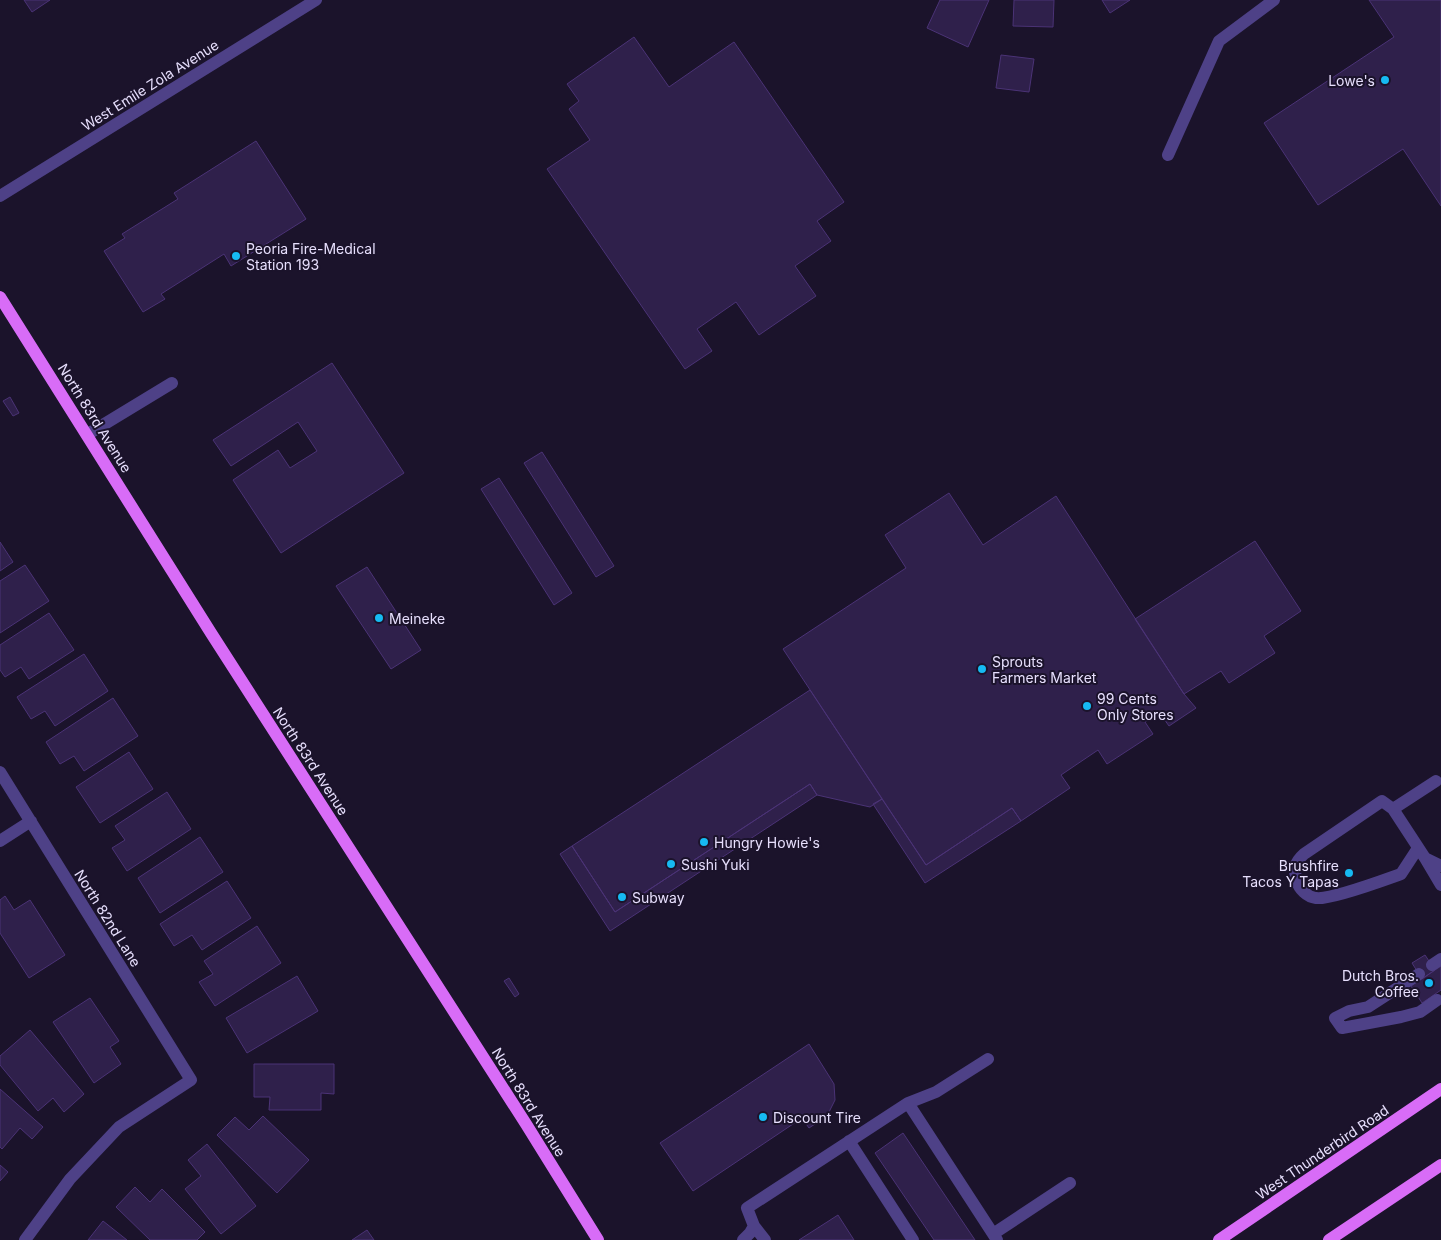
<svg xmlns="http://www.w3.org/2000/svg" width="1441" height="1240" font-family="Inter,sans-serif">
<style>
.building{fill:#2f204b;stroke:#4b3376}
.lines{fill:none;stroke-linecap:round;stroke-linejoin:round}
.minor{stroke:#4e4187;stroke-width:12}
.major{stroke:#d86cf7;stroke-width:12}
.poi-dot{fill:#16baf2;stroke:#1b132b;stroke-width:2}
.labels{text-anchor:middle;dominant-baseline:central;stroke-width:4;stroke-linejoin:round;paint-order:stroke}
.poi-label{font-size:14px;fill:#e7dffd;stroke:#1b132b;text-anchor:start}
.street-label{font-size:14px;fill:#e7dffd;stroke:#1b132b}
</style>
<rect width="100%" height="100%" fill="#1b132b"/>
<path class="building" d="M24,0H50L32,12Z
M940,0H989L968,47L927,28Z
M1014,0H1054L1053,27L1013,26Z
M1102,0H1130L1110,13Z
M1369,0H1441V206L1403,149L1318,205L1264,123L1394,37Z
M634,37L669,87L734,42L844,202L817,221L831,241L795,266L816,296L759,335L736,302L697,329L712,351L685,369L547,169L590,140L569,109L579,101L567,84Z
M1001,55L1034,59L1029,92L996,88Z
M256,141L306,219L231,266L224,254L161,294L165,299L143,312L104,251L125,238L122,234L178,199L174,193Z
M332,363L404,473L281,553L233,480L278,450L290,468L317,451L298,422L231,466L213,440Z
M10,397L19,413L13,416L3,401Z
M542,452L614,566L596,577L524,463Z
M499,478L572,593L554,605L481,489Z
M949,493L983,545L1056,496L1184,694L1196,708L1169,726L1159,712L1145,722L1153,734L1107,764L1098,750L1061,775L1070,788L1021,821L1012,808L926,865L783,649L906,568L885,535Z
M1255,541L1301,611L1264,636L1275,653L1229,683L1221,671L1184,694L1135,619Z
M0,542L13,562L0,571Z
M25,565L49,601L0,633V581Z
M367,567L421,650L391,669L336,586Z
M49,613L74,650L29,679L21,667L5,677L0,670V645Z
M84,654L108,691L55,726L45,711L31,719L17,697Z
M810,690L882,799L870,807L817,795L810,784L615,912L572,846Z
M113,698L138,736L84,771L74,756L60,764L46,742Z
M129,752L153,789L100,823L76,787Z
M810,784L817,795L610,931L560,854L572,846L615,912Z
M167,792L191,829L127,871L112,848L125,840L115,826Z
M882,799L926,865L1012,808L1021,821L925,883L873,804Z
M200,837L223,872L160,913L138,878Z
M227,881L251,918L202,950L192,935L174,946L160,924Z
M5,896L14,910L30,900L65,955L29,978L0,933V900Z
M257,926L281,963L215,1006L199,982L213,974L204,961Z
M1425,955L1435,970L1422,979L1412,963Z
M1441,966V990L1422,1003L1411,986Z
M297,976L318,1011L247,1053L226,1018Z
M509,978L519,994L515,997L504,981Z
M90,998L119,1041L110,1047L121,1064L94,1083L53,1022Z
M30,1030L84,1094L64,1112L53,1098L38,1111L0,1065V1056Z
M809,1044L834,1084L835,1100L827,1116L809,1128L802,1118L693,1191L660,1143Z
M254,1064H334V1094L321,1093V1110H269L270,1097H254Z
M0,1089L43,1127L32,1139L20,1128L2,1149L0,1147Z
M263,1116L309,1160L277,1193L217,1135L235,1117L249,1130Z
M903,1133L975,1240H934L875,1153Z
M207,1144L256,1206L221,1234L185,1189L201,1176L188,1160Z
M0,1165L8,1172L0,1181Z
M135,1187L150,1202L162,1189L205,1232L197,1240H150L116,1207Z
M838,1215L854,1240H799Z
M103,1221L127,1240H88Z
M367,1230L374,1240H352Z"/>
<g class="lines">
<path class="minor" d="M1168,155L1219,41L1274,0
M0,196L316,0
M88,434L172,383
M0,772L191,1080L119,1127L70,1179L25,1240
M1393,809L1436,781
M0,841L31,821
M1418,848L1401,874C1384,880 1331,900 1316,898C1307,897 1299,889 1297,881C1293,869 1295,862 1304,854L1382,801L1393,809L1425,858L1441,866
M1425,858L1441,885
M1432,965L1441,959
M1419,974L1368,1007L1349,1011L1335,1018L1342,1028L1401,1017L1420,1012L1437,1000
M908,1103L997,1240
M849,1141L913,1240
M993,1234L1070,1183
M743,1240L750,1233L754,1226
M765,1240L754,1226L747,1208L908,1103L936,1092L988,1059"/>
<path class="major" d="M0,297L211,633L526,1124L598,1240
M1219,1240L1441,1089
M1329,1240L1441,1165"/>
</g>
<g class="poi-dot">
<circle cx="1385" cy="80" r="5"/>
<circle cx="236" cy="256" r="5"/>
<circle cx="379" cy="618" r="5"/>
<circle cx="982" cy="669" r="5"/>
<circle cx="1087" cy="706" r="5"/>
<circle cx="704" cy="842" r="5"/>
<circle cx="671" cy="864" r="5"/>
<circle cx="1349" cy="873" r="5"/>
<circle cx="622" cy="897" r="5"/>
<circle cx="1429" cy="983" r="5"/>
<circle cx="763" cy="1117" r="5"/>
</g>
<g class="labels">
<g class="poi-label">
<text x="1375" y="80" text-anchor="end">Lowe's</text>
<text x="246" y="248">Peoria Fire-Medical<tspan x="246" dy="16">Station 193</tspan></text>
<text x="389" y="618">Meineke</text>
<text x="992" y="661">Sprouts<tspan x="992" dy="16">Farmers Market</tspan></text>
<text x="1097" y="698">99 Cents<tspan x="1097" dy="16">Only Stores</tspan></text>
<text x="714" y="842">Hungry Howie's</text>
<text x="681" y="864">Sushi Yuki</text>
<text x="1339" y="865" text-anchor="end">Brushfire<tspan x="1339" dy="16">Tacos Y Tapas</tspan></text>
<text x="632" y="897">Subway</text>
<text x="1419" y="975" text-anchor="end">Dutch Bros.<tspan x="1419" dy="16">Coffee</tspan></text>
<text x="773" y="1117">Discount Tire</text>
</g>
<g class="street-label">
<text transform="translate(150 85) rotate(-32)">West Emile Zola Avenue</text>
<text transform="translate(95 418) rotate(58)">North 83rd Avenue</text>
<text transform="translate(311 761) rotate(57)">North 83rd Avenue</text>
<text transform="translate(108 918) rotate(58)">North 82nd Lane</text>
<text transform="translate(529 1102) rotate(58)">North 83rd Avenue</text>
<text transform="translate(1322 1152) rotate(-34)">West Thunderbird Road</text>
</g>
</g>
</svg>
